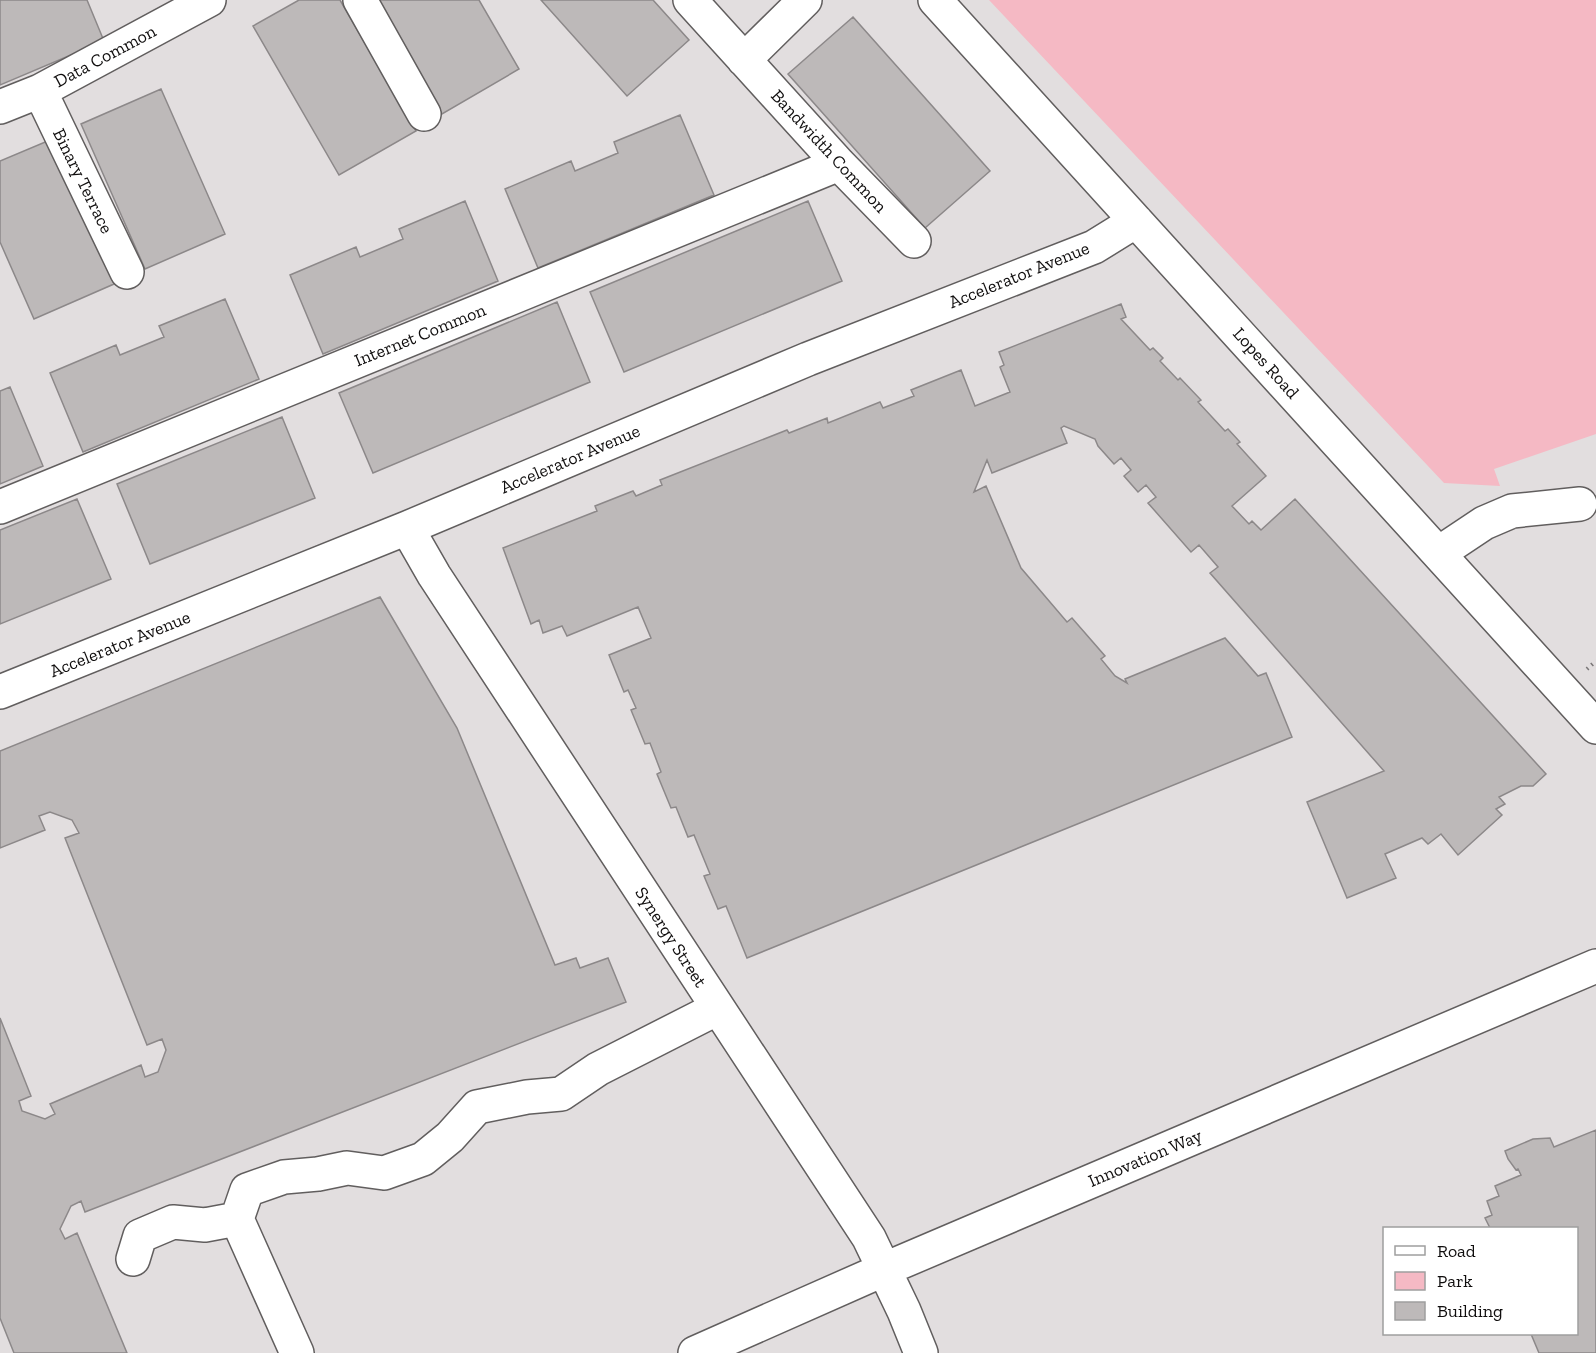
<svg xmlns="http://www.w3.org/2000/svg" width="1596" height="1353" font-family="'Zilla Slab',serif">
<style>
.green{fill:#f5b9c4}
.building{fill:#bdb9b9;stroke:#8c8889;stroke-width:1.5}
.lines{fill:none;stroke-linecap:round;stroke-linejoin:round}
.minor-casing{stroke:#615e5e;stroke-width:36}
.path{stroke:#797677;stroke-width:4;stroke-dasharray:1.5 4.5;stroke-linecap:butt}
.minor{stroke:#fff;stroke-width:33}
.labels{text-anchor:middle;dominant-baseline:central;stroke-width:6;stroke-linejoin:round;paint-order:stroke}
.street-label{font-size:18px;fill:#100e0e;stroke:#fff}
</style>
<rect width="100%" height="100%" fill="#e2dedf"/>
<path class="green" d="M989,0H1596V434L1494,469L1500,486L1444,483Z"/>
<path class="building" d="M0,0H87L104,41L0,85Z
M299,0H340L416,131L339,175L253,26Z
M376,0H479L519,69L442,114Z
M541,0H653L689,40L627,96Z
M853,17L990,171L925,228L788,74Z
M161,89L225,234L145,269L81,124Z
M680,115L714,195L538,268L505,189L571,161L575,171L618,153L614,142Z
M50,140L114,284L34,319L0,242V161Z
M465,201L498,281L323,354L290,275L356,247L360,257L403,239L399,229Z
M808,201L842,281L624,372L590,292Z
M225,299L259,379L83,452L50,373L116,345L120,355L164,337L159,326Z
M557,302L590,382L373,473L339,393Z
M1121,304L1126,317L1121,319L1150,350L1153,348L1163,358L1160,361L1178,380L1180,378L1201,400L1198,402L1225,431L1228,429L1240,442L1237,444L1266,476L1232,506L1249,524L1252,521L1261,530L1295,499L1546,774L1533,786H1521L1499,797L1505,804L1496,809L1502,815L1458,855L1441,834L1428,844L1422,838L1385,854L1396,878L1347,898L1307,802L1384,771L1210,573L1218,567L1199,545L1191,552L1148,503L1156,497L1146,485L1138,492L1124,476L1131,470L1121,458L1114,464L1098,446L1095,439L1064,426L1061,428L1067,443L992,473L987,460L974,492L986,486L1021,568L1067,622L1072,618L1105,656L1101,659L1115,676L1127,683L1125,679L1225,638L1258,676L1266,673L1292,737L747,958L726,906L718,909L704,876L710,874L694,835L688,837L676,807L671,808L657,774L661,772L650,743L645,744L631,710L636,708L628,690L624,692L609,655L651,638L638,607L567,636L562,626L543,633L539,620L531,624L503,548L597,511L595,506L633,491L636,496L662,485L660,480L787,430L789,433L827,418L828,423L880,402L883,408L914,396L911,390L961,370L975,406L1010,392L1000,367L1004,365L999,352Z
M10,387L43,466L0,484V391Z
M282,417L315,498L150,564L117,484Z
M77,499L111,579L0,624V530Z
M380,597L457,728L555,965L576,958L580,968L608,958L626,1002L85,1212L81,1201L71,1206L60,1229L65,1239L77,1233L127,1353H14L0,1318V1018L31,1096L19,1101L22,1111L45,1119L55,1114L50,1104L141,1065L145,1077L158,1072L166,1050L162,1039L147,1045L65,838L79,833L72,820L50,812L39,816L45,830L0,848V751Z
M1596,1130V1353H1539L1531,1334H1576V1228H1490L1485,1218L1492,1215L1487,1201L1499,1196L1495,1186L1521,1175L1518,1169L1516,1170L1508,1159L1505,1151L1533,1139L1550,1138L1554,1147Z"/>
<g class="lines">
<defs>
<path id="minor" d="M360,0L424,114
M690,0L839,164L914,241
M935,0L1596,727
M744,60L805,0
M40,91L127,272
M0,107L40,91L209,0
M0,507L839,164
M407,528L434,575L869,1238L904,1311L921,1353
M1439,553L1484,523L1512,511L1580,504
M0,692L407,528L808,359L1094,247L1136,221
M133,1259L140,1236L173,1222L205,1225L237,1219
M297,1353L237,1219L247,1190L284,1177L318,1174L347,1168L384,1173L423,1159L450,1137L477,1107L527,1097L561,1094L598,1069L718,1008
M695,1353L885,1269L1596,966"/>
</defs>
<use href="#minor" class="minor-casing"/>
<path class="path" d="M1587,669L1596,661"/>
<use href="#minor" class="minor"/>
</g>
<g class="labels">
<g class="street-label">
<text transform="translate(105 56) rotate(-28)">Data Common</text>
<text transform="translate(829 151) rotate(47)">Bandwidth Common</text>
<text transform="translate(83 181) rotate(64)">Binary Terrace</text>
<text transform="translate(1019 275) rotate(-22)">Accelerator Avenue</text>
<text transform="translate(420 335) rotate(-22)">Internet Common</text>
<text transform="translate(1266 363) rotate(48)">Lopes Road</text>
<text transform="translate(570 459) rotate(-23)">Accelerator Avenue</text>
<text transform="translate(120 644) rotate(-22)">Accelerator Avenue</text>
<text transform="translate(671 937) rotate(57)">Synergy Street</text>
<text transform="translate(1145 1158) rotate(-23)">Innovation Way</text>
</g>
</g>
<rect x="1383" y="1227" width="195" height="108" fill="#ffffff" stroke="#9f9f9f" stroke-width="1.5"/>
<rect x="1395" y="1246" width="30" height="9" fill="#ffffff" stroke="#9f9f9f" stroke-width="1.5"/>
<text x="1437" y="1257" font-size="18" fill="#100e0e">Road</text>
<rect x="1395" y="1272" width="30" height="18" fill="#f5b9c4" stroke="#9f9f9f" stroke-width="1.5"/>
<text x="1437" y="1287" font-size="18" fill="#100e0e">Park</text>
<rect x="1395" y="1302" width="30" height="18" fill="#bdb9b9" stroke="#9f9f9f" stroke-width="1.5"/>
<text x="1437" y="1317" font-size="18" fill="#100e0e">Building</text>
</svg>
